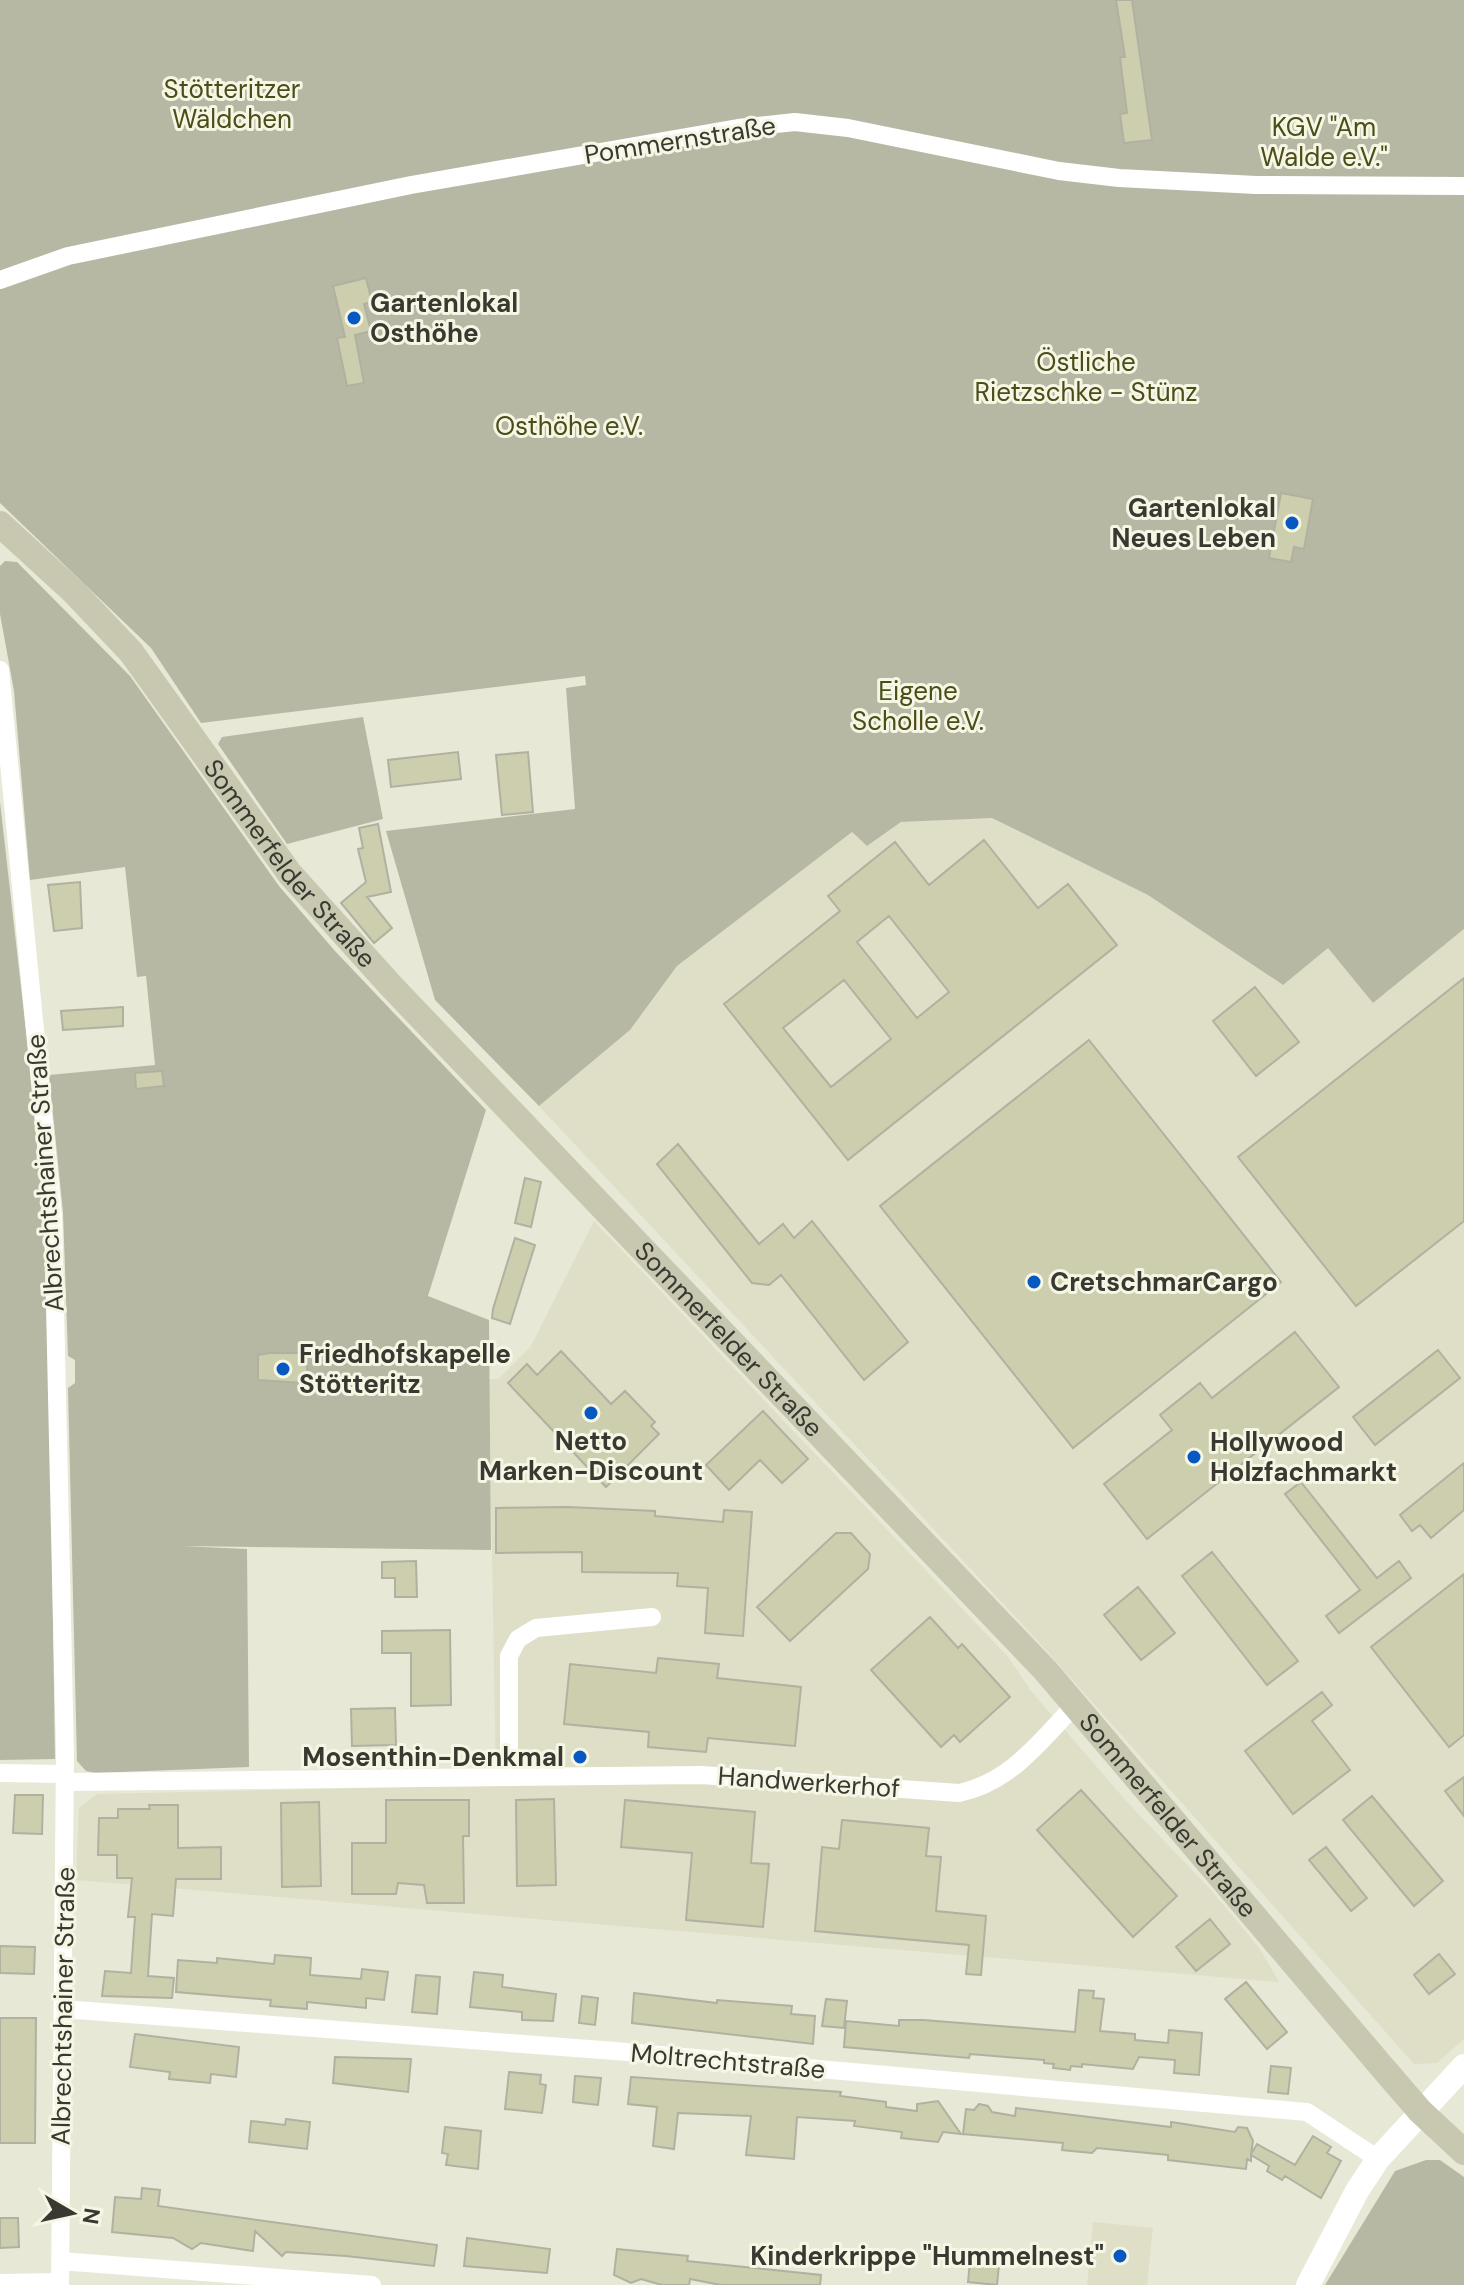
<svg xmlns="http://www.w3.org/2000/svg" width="1464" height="2285" font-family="'DM Sans',sans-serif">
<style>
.built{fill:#dedfc6}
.green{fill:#b7b8a4}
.building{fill:#cdceae;stroke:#b1b1a1;stroke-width:2;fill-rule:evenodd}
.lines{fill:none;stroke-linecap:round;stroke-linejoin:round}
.minor{stroke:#fff;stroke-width:18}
.tertiary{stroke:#fff;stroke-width:24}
.secondary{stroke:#c8c8b1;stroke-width:26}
.poi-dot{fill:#0858c2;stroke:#f5f6e4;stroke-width:3}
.labels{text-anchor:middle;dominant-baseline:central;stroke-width:6;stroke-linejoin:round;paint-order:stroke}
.park-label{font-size:26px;fill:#4c4c18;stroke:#f5f6e4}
.street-label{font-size:26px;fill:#393932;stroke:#f5f6e4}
.poi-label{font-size:26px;font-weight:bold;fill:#393932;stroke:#f5f6e4;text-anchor:start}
</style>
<rect width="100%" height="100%" fill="#e8e8d7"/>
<path class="built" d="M992,818L1148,895L1282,985L1328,948L1373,1003L1464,929V2039L1437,2063L1414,2064L1036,1639L539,1106L630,1030L677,966L852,832L867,846L901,822Z
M594,1221L1009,1658L1031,1691L1128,1803L1211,1890L1260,1949L1279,1982L76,1880L79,1808L97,1794L496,1785L489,1379H498L531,1346Z
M1093,2222L1153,2228L1147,2285H1087Z"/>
<path class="green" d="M0,0H1464V929L1373,1003L1328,948L1283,985L1148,895L992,818L901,822L867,846L852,832L677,966L630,1030L539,1106L435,1000L386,831L575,809L566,688L586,685L585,676L201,723L151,648L0,503Z
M5,561L17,562L130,676L279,886L335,951L486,1110L428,1296L489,1320L491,1550L181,1546L247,1549L249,1767L95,1773L86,1771L77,1761L68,1388L75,1383V1360L68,1356L63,1212L49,1075L155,1065L146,976L137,977L125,867L30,880L14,691L0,614V566Z
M363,717L383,819L287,844L218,744L222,737Z
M0,802L47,1216L55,1759L0,1760Z
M1426,2160H1440L1464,2177V2285H1325L1395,2171Z"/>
<path class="building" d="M1116,0H1132L1152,140L1124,143L1120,114L1127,113L1120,57H1125Z
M366,278L372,302L364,304L371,331L355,335L364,383L347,386L337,338L345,337L333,286Z
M1281,493L1313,499L1304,549L1294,547L1291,562L1269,558Z
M458,752L461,779L391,787L388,760Z
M528,752L533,812L502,815L496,755Z
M378,824L391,892L367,897L392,928L374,943L341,903L366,882L358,849L363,848L359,828Z
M984,840L1038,908L1068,884L1117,945L848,1160L724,1004L840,911L828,896L895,842L929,885ZM889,916L949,992L917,1018L857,942ZM844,980L891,1039L831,1087L783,1028Z
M80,882L82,928L54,931L48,885Z
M1464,978V1221L1356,1306L1238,1157Z
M1255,987L1299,1042L1256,1076L1213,1021Z
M123,1007V1026L63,1030L61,1011Z
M1089,1040L1281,1282L1073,1448L880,1206Z
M162,1071L164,1086L136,1089L135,1073Z
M678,1144L759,1244L783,1224L794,1238L812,1221L908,1342L864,1380L781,1275L769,1285L752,1283L657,1164Z
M525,1178L541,1182L531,1227L515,1223Z
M515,1238L535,1245L510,1324L492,1318L493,1309Z
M1295,1332L1339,1387L1147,1539L1104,1484L1172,1430L1160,1415L1200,1383L1212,1398Z
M1438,1350L1460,1378L1375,1445L1353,1417Z
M561,1351L611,1404L625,1391L655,1422L651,1426L659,1434L606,1487L508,1383L527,1364L537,1375Z
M270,1353H304L308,1374L303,1383L258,1380V1355Z
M763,1411L808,1459L782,1483L760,1460L729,1490L706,1465Z
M1464,1463V1510L1431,1538L1420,1525L1412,1531L1400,1515Z
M1301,1482L1377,1578L1399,1561L1411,1578L1339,1633L1326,1616L1360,1590L1285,1494Z
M568,1507L655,1511V1516L723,1522L724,1510L752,1512L743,1636L705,1633L708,1588L677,1586L678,1573L582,1572V1552L496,1553V1508Z
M836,1533H851L870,1554L868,1569L790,1641L757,1607Z
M1212,1552L1298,1661L1267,1685L1182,1576Z
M416,1561L417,1597H395V1578H382V1562Z
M1464,1574V1735L1449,1747L1371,1647Z
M1138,1587L1175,1633L1141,1660L1104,1615Z
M930,1617L958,1648L962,1644L1010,1697L960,1742L954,1735L941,1747L871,1670Z
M450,1630L451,1705L411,1706V1653H382V1631Z
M658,1658L719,1664L717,1678L801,1687L795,1746L708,1738L706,1752L648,1747L649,1732L564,1724L570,1664L656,1673Z
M1322,1692L1332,1705L1312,1721L1350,1770L1293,1814L1245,1751Z
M395,1708L396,1745L352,1746L351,1709Z
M1464,1777V1816L1445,1791Z
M1081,1790L1177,1896L1133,1937L1037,1830Z
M15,1795H43L42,1834L13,1833Z
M1372,1796L1443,1881L1414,1906L1343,1820Z
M554,1799L556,1885L517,1886L516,1800Z
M386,1800H469V1836H463L464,1903H427L424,1885L398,1883L396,1894H352V1843H386Z
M625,1800L755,1812L751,1863L769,1864L763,1927L686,1920L692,1853L621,1847Z
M319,1802L321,1886L282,1887L281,1803Z
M149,1805H178V1848L221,1847V1879H176L173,1916L152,1914L148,1976L174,1978L172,1998L102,1996L105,1971L131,1973L135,1917H128L132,1878H117V1855H98L99,1818H118V1809H150Z
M842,1820L929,1828L926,1856L941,1857L936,1911L986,1916L981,1975L966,1974L969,1945L815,1931L822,1847L839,1849Z
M1326,1847L1367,1898L1351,1911L1309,1860Z
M1210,1919L1230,1944L1196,1971L1176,1947Z
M0,1946L35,1947L34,1974L0,1973Z
M1439,1954L1455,1974L1429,1994L1414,1975Z
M275,1955L311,1958L310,1975L361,1979L362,1969L388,1972L384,2000L366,1998V2008L307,2002V2009L270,2006L271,2000L176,1992L178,1960L217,1963V1958L274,1964Z
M474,1972L503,1975L502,1987L556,1994L553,2021L522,2020V2012L470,2007Z
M416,1975L440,1977L437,2014L412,2012Z
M1246,1982L1287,2032L1267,2049L1225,1999Z
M1079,1990L1094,1991L1093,1998L1104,1999L1100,2031L1135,2034V2040L1168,2043L1169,2030L1202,2033L1199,2075L1174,2073L1175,2060L1139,2057L1133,2069L1082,2064V2067L1071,2066L1070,2070L1053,2068L1054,2064L1044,2063V2060L970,2054L969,2058L844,2047L846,2021L899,2026V2020H923L1075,2032Z
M634,1993L717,2003V2000L792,2006L791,2014L815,2016L813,2044L632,2023Z
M582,1996L598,1998L595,2025L579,2023Z
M826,1999L847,2001L844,2028L822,2026Z
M0,2018H36L35,2143H0Z
M135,2034L239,2047L236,2077L211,2074L210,2083L169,2079L170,2072L130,2067Z
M335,2057L411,2059L408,2092L333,2083Z
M1271,2066L1291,2068L1288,2094L1268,2092Z
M509,2072L541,2075L540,2084L546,2085L542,2113L505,2109Z
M575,2076L601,2078L598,2105L573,2102Z
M631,2077L841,2092L840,2096L886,2102V2107L917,2111V2104L938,2101L961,2134L943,2132L938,2142L901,2138L902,2132L854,2126L855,2121L797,2117L794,2159L746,2155L751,2116L678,2113L674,2149L653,2146L657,2107L628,2104Z
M979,2104L988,2106L992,2112L1015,2116L1016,2108L1171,2127V2122L1235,2132L1238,2127L1247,2128L1253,2141L1251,2154L1257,2144L1295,2165L1313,2136L1331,2147L1327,2153L1341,2161L1321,2198L1285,2176L1282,2180L1267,2171L1269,2166L1251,2155V2161L1247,2159L1246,2169L1168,2160V2155L1097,2148L1092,2153L1062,2150L1063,2143L963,2134L966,2109L974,2110Z
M286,2119L310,2122L307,2149L249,2142L251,2121L285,2125Z
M445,2127L481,2131L478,2169L446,2165L448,2154L442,2153Z
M142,2188L160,2190L158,2206L437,2245L434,2266L346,2256L286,2252L282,2256L255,2231L253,2251L201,2243L192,2249L173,2238L112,2232L115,2197L141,2199Z
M0,2218H18L19,2247L0,2248Z
M467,2238L550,2249L547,2273L464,2266Z
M617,2249L688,2256L687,2261L821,2275L820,2285H721L690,2279L689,2285H662L641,2279L631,2283L614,2275Z
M971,2252L1000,2255L997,2285L968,2282Z"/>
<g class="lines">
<path class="minor" d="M0,280L68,256L411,185L738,128L795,122L848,128L1059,171L1119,178L1256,185L1464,186
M0,670L53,1216L65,1755L60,2285
M0,1773L65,1774
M509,1774V1656L518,1639L536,1628L652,1617
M65,1782L701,1775L959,1793C1011,1782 1039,1742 1075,1705
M63,2009L615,2051L1307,2112L1378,2159
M60,2261L372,2285
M0,2283L60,2282"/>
<path class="tertiary" d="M1308,2285L1357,2191L1378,2159L1464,2066"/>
<path class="secondary" id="s1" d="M0,524L74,592L131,652L290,874L392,987L1046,1671L1382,2067L1420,2111L1464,2152"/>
</g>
<g class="poi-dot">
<circle cx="354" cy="318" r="8"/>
<circle cx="1292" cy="523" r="8"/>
<circle cx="1034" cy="1282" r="8"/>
<circle cx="283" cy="1369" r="8"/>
<circle cx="591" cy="1413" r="8"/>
<circle cx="1194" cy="1457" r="8"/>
<circle cx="580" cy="1757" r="8"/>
<circle cx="1120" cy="2256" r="8"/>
</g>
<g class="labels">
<g class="park-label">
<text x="232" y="89">Stötteritzer<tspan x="232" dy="30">Wäldchen</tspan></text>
<text x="1324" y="127">KGV "Am<tspan x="1324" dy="30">Walde e.V."</tspan></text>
<text x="1086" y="362">Östliche<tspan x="1086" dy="30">Rietzschke - Stünz</tspan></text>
<text x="569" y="426">Osthöhe e.V.</text>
<text x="918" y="691">Eigene<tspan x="918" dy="30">Scholle e.V.</tspan></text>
</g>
<g class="street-label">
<text transform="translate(680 140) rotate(-9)">Pommernstraße</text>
<text stroke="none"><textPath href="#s1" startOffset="448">Sommerfelder Straße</textPath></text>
<text transform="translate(45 1173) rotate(-94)">Albrechtshainer Straße</text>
<text stroke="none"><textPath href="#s1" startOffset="1096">Sommerfelder Straße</textPath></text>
<text transform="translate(809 1782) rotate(4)">Handwerkerhof</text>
<text stroke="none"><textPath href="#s1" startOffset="1744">Sommerfelder Straße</textPath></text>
<text transform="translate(63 2006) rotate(-89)">Albrechtshainer Straße</text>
<text transform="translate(728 2061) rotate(5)">Moltrechtstraße</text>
</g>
<g class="poi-label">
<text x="370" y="303">Gartenlokal<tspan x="370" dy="30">Osthöhe</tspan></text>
<text x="1276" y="508" text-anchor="end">Gartenlokal<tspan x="1276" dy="30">Neues Leben</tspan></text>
<text x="1050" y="1282">CretschmarCargo</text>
<text x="299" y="1354">Friedhofskapelle<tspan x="299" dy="30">Stötteritz</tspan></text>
<text x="591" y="1441" text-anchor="middle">Netto<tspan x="591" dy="30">Marken-Discount</tspan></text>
<text x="1210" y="1442">Hollywood<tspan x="1210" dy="30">Holzfachmarkt</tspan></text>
<text x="564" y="1757" text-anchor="end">Mosenthin-Denkmal</text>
<text x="1104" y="2256" text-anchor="end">Kinderkrippe "Hummelnest"</text>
</g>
</g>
<g transform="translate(72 2213) rotate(99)" stroke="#f5f6e4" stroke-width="6" paint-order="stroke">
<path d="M0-6L14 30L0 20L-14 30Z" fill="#393932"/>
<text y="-12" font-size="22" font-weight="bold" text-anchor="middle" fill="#393932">N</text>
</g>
</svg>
